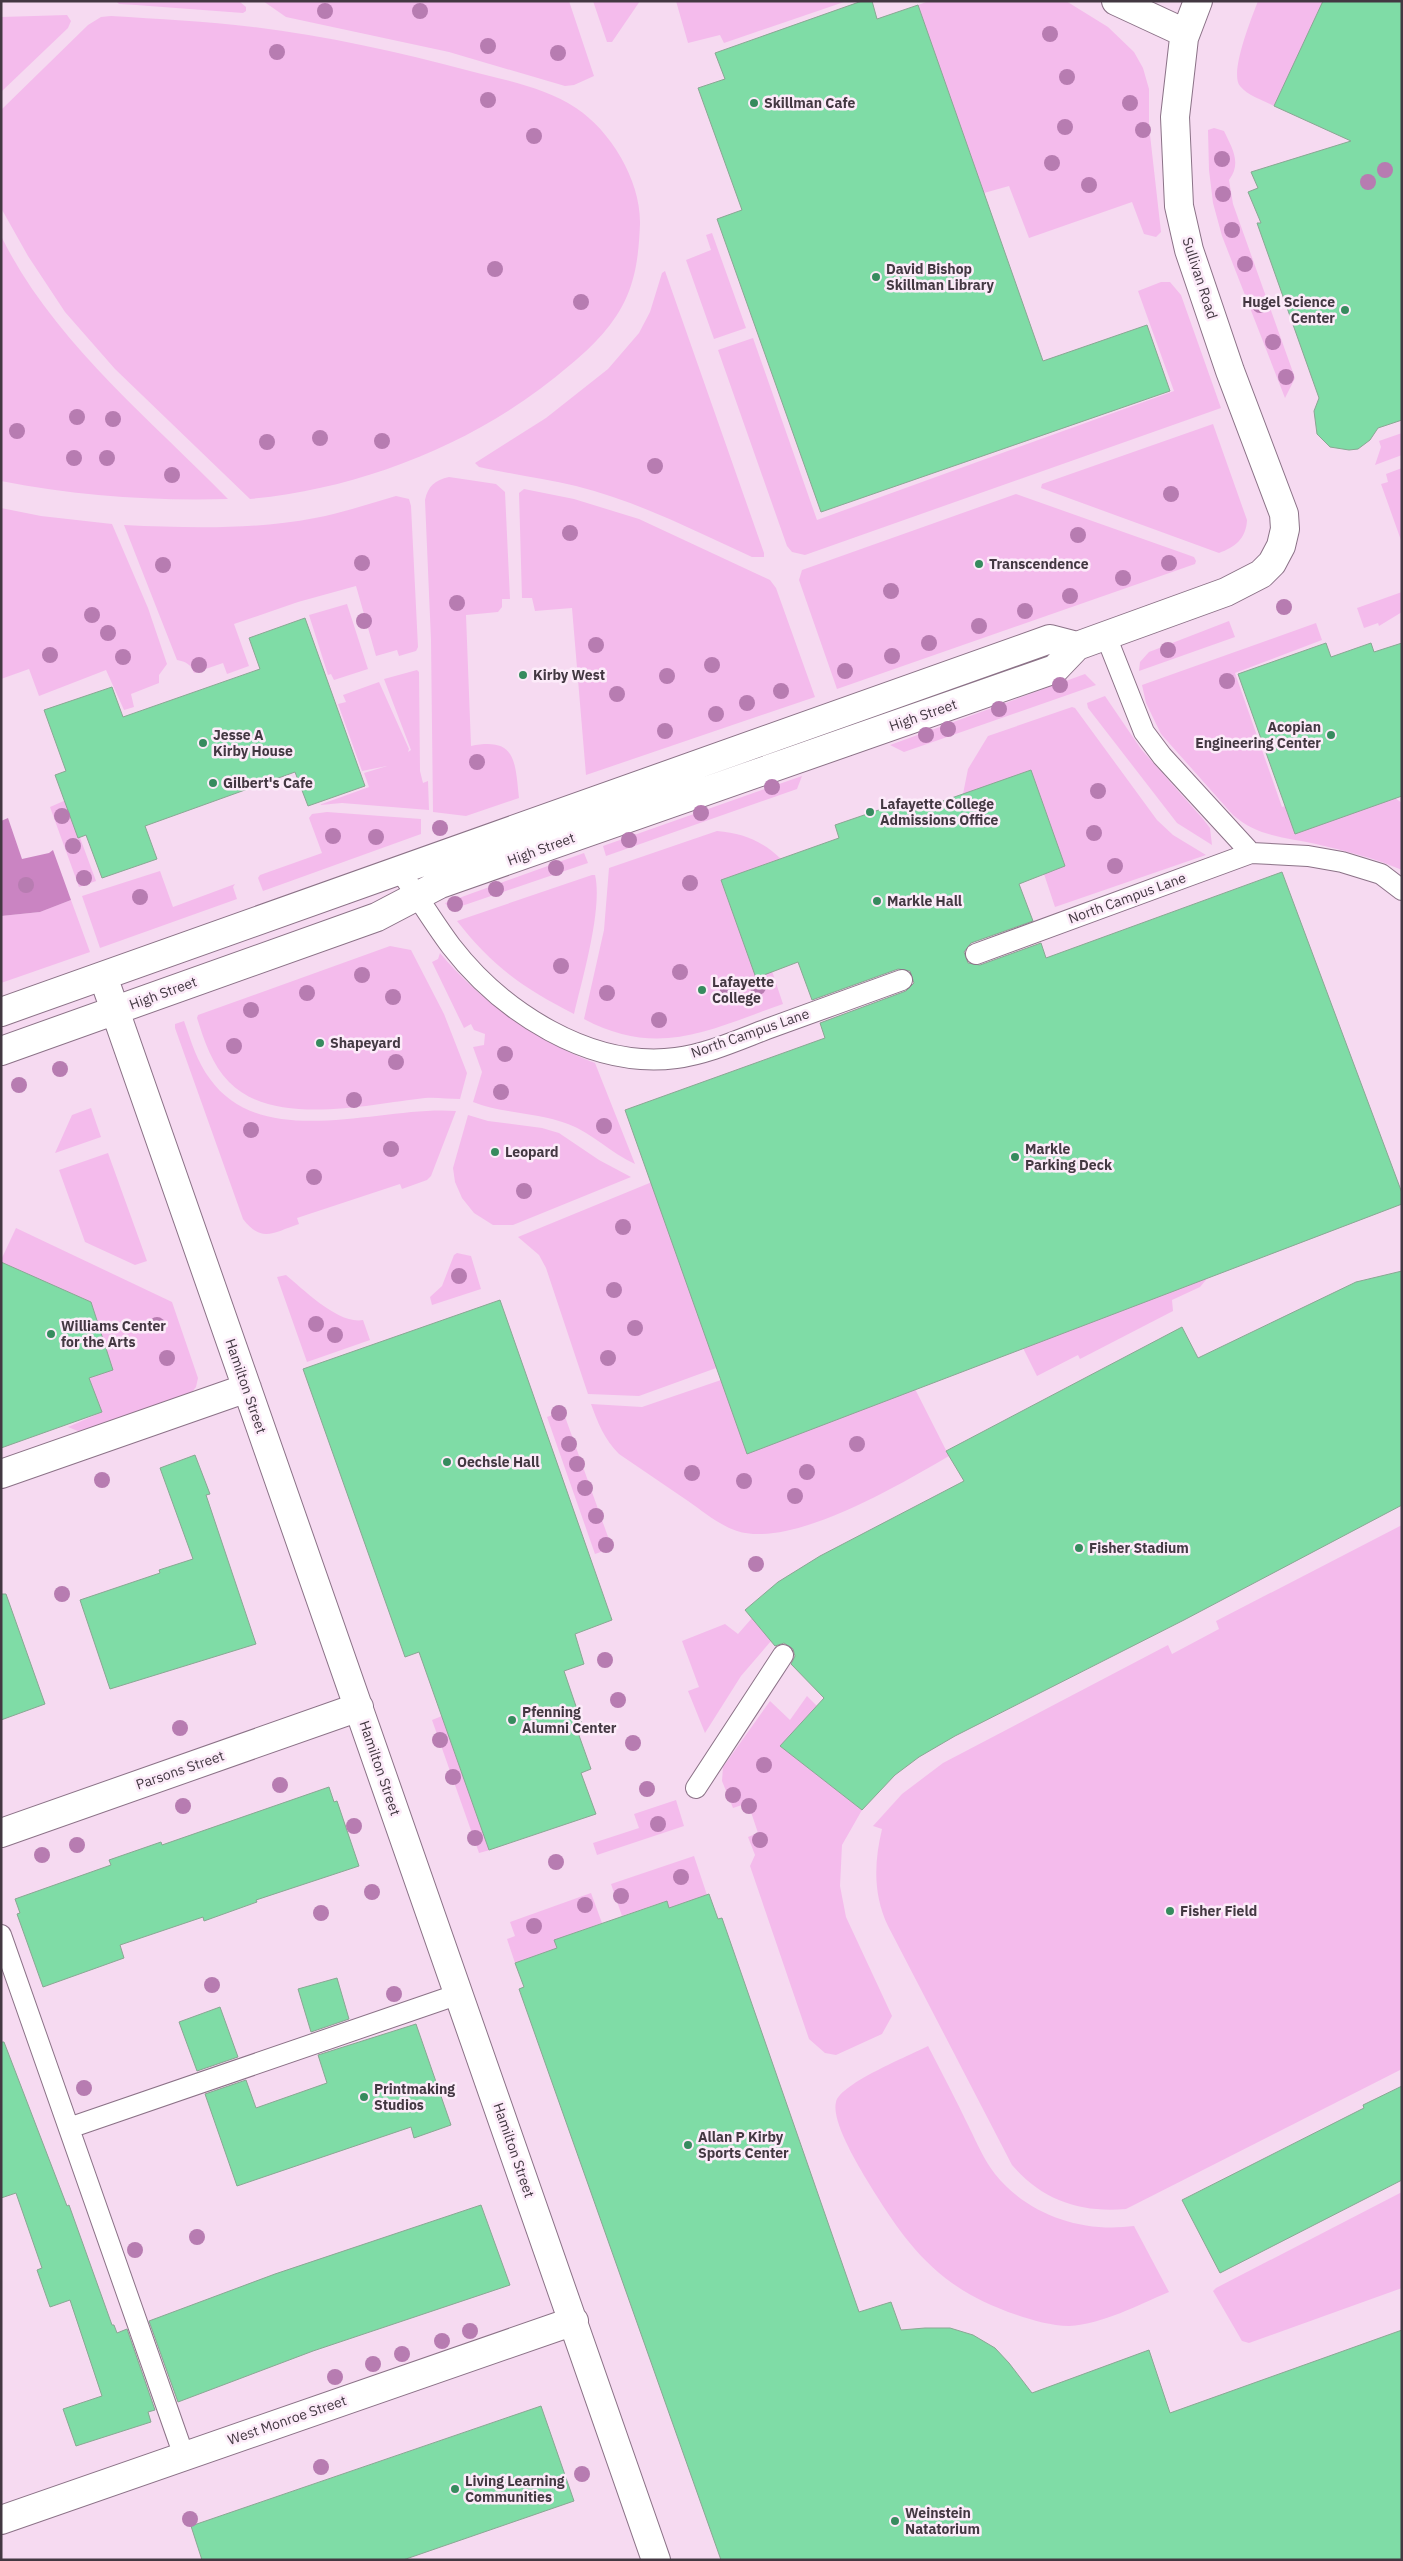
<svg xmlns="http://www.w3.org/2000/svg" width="1403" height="2561" font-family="'IBM Plex Sans',sans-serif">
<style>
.green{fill:#f4bbec}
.forest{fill:#ca84c2}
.building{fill:#7fdca6;stroke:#89a793}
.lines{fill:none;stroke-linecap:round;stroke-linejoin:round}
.lane-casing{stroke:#8b7287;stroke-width:22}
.street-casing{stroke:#8b7287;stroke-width:30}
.lane{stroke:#fff;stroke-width:20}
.street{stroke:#fff;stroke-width:28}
.tree{fill:#b77cb1}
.poi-dot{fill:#368b5e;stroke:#fcebf9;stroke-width:2}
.labels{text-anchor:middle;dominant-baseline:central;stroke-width:5;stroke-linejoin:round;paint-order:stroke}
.poi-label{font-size:14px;font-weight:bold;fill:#433842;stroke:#fcebf9;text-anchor:start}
.street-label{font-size:14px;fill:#433842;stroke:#fcebf9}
</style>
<rect width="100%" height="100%" fill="#f6daf1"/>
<path class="green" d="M116,1H239L246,7V11L243,13L136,5L119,4Z
M263,1H569L594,76L574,85L565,86L449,52L286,17Z
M593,1H640L612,42H607Z
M676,1H847L724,43L720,35L688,43Z
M929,1H1066L1108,27L1134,52L1143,68L1149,89V126L1161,232L1156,237L1144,234L1132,202L1029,238L1009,186L984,193L918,5Z
M1258,1H1323L1274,106C1263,100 1248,96 1240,86C1229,73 1252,17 1258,1Z
M67,15L71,21L68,28L1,92V17Z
M111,16C158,19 206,21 253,27C326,36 398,52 470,71C505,80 546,88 576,108C611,131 641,181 640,224C639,248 637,273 627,296C615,324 593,346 570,365C482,441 365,488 250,499L115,369L65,312L28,256L1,208V110L88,25L101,17Z
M1214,128L1224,131C1232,148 1242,163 1229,180L1233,204L1295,378L1285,398L1222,236L1213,203L1209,170L1208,130Z
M712,233L746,328L714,339L686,260L711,250L706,235Z
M1,236C53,341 148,417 228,499C152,501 76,496 1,481Z
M665,271L764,553V557H752C695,531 637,501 576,486C544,479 511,474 479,467L475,463L546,418L608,369L639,333L650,312L662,273Z
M1161,282H1170L1181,295L1221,408L805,555L792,552L787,546L718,350L753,338L817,520L1174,391L1138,291Z
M1213,424L1247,520C1246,539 1235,547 1219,553L1041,488L1042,484Z
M1402,433V455L1375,465L1381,447L1379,441Z
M1402,468V543L1381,484L1388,482L1386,474Z
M449,477L496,484L505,492L510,599H502V607L498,612L466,615L471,746C516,737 515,761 519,798L466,816L433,812L431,640L425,500C428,486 435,480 449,477Z
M524,489L574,499L639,519L770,580L776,588L815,697L586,775L572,608L535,611L532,598H522L519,493Z
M1016,494L1194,557L1196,561L1195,564L837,689L799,580L802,570Z
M396,496L409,499L411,506L418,647L416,651L399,656L397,650L376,656L356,586L298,602L234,624L249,666L227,674L223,663L194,673C191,664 186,662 177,660L124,525C188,528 252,530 315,518C342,513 369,504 396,496Z
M1,508L41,516L112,524L148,608L167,664L159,675V683L131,694L134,707L124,710L106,670L39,696L29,669L1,679Z
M1402,592V612L1379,626L1378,623L1364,628L1357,608Z
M347,604L368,669L334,680L331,674L328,675L309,615Z
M1229,621L1235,637L1139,671L1140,662L1149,652Z
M1316,623L1322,640L1235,673L1282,807L1285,806L1295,833L1395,798L1402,803V870C1374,858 1346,851 1316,844C1285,837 1258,837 1233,815L1161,734L1146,703L1142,685Z
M417,670L419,672L420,771L423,783L428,781L429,810L342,803L319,805L369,787L364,773L387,766L362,771L338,704L346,702L343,695L379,682L409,749L408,752L411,750L384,679Z
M1085,674L1096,685L904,752L890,745Z
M1105,696L1141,749L1203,819L1210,828L1212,845L1177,823L1088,708L1087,703Z
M1072,707L1075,708L1157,820L1173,835L1206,855L1055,907L1044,874L1065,866L1031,770L963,794L968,769L988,736Z
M802,776L797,789L606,856L603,846Z
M66,800L96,881L79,887L50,807Z
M327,812L421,819V834L263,891L258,878L260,875L322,853L309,818L312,814Z
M717,831C743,833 762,841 781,859L721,881L756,977L772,971L783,1004C711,1029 659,1059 584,1019L604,930L609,868Z
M584,853L588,863L450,910L445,903Z
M160,871L173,907L235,884L233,887L237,899L100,948L82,896Z
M592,875H595C603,908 582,980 574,1014C523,988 493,967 457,921Z
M71,900L90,952L1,983V916L40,912Z
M390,946L411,950L444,1014L467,1073L460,1099C448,1099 436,1097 425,1098C369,1104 274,1128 229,1082C212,1065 204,1040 197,1018L198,1015Z
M440,953C482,1003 535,1040 595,1063L635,1164C611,1153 592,1133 568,1124C537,1112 504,1114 473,1102L482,1072L473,1047L484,1045L485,1034L474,1030L471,1024L464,1028L432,962L438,959Z
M184,1021C191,1041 197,1062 210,1079C263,1153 382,1105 456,1111L431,1176L427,1180L402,1189L400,1184L297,1218L299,1224C274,1232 262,1244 243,1219L175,1028V1024Z
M91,1108L101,1137L55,1153L72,1115Z
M468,1115L488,1121L542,1128L559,1133L599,1160L631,1177L513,1225H493L474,1213L462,1198L455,1182L453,1168Z
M108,1153L147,1261L135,1265L85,1242L59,1170Z
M652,1182L719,1367L639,1396L588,1394L546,1268L539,1255L518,1237Z
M16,1228L172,1302L198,1378L196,1387L191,1393L83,1433L68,1427L102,1412L89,1378L111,1365L91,1302L21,1271L1,1265V1260Z
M457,1253L471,1256L481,1289L432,1305L430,1297L442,1286L454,1255Z
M286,1275C303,1289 339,1325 363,1320L370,1340L307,1362L277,1277Z
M1210,1275L1200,1287L1172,1300L1173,1311L1080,1359L1078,1355L1037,1376L1022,1346Z
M724,1379L914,1387L949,1456C901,1484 792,1549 737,1531C719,1525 704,1512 688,1501C665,1485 642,1470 619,1454C604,1439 598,1423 591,1404L642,1407Z
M563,1411L612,1548L595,1554L547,1417Z
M1402,1525V2069L1126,2209C1080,2213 1042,2200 1012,2165L888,1926C873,1894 874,1863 882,1829L873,1826L902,1794L943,1763L1168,1645L1172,1654L1219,1629L1216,1621Z
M752,1618L771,1641L741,1676L705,1733L688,1691L699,1687L682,1641L725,1624L738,1634Z
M807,1696L817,1706L780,1746L862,1810L842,1845L840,1886L846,1917L892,2016L882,2034L836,2055L825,2053L809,2039L750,1866L755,1855L748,1837L758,1833L748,1803L733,1808L722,1781L723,1767L770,1701L790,1720Z
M442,1716L490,1850L479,1853L432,1720Z
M676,1800L684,1826L597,1855L593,1843L639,1828L634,1814Z
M694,1856L707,1895L669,1908L666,1901L622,1916L611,1884Z
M591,1893L602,1923L555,1940L557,1948L515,1963L507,1939L515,1936L510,1922Z
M928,2046C942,2073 956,2100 969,2127C977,2143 984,2160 995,2174C1028,2215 1082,2233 1134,2226L1169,2292C1138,2305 1103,2324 1069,2326C1052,2326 1032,2320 1017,2315C940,2289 909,2249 868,2182C858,2165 831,2121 836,2102C841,2083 909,2056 928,2046Z
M1402,2192V2288L1249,2343L1242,2341L1213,2291L1216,2288Z"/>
<path class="forest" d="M8,818L22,859L49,853L53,850L71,900L40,912L1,916V821Z"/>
<path class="building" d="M862,1H872L877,19L918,5L1043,361L1147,325L1170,391L821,512L717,219L742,210L698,88L725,79L715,53Z
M1323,1H1402V420L1378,428L1370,440L1358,449L1349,450L1330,447L1317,434L1314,411L1319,398L1257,223H1261L1248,192L1258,188L1251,172L1351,141L1274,106Z
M305,618L365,786L308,806L295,772L145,826L157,859L102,878L86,835L78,838L55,775L66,771L44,710L112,687L123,717L260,669L249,638Z
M1326,643L1331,657L1371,643L1374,652L1402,643V796L1295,834L1238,674Z
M1031,770L1065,866L1019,884L1033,921L971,943L964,952L968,963L980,965L1041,943L1046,958L1282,872L1402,1193V1204L747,1454L625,1110L825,1038L820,1023L906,991L914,983L910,971L898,969L812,1000L798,962L756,978L721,880L839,838L835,825L905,801L909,813Z
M1,1262L91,1302L113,1370L89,1378L102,1412L1,1448Z
M1402,1271V1505L1184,1620L955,1736L919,1757L895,1775L862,1810L780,1746L824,1698L791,1664L795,1656L793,1649L784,1643L775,1646L745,1610L778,1582L820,1556L964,1481L946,1451L1182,1327L1198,1358L1356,1282Z
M500,1300L612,1620L575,1634L584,1664L564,1671L582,1724L576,1727L591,1769L581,1773L596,1814L489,1850L419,1652L405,1657L303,1369Z
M195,1455L210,1494L206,1495L256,1644L110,1689L80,1600L160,1573L159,1570L193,1559L160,1468Z
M1,1594H6L45,1704L1,1720Z
M329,1787L334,1802L337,1801L359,1866L256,1900L257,1902L204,1921L203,1917L120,1945L124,1958L43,1987L17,1914L20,1913L15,1899L111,1865L109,1860L161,1842L162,1845Z
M709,1894L718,1919L722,1918L859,2312L891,2302L901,2330L925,2328H950L973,2335L995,2348L1009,2363L1032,2393L1149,2350L1170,2413L1402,2330V2560H721L519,1989L524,1987L515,1963L557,1948L554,1940L667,1901L669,1908Z
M337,1978L349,2019L311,2032L298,1989Z
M220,2007L238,2057L197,2071L179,2022Z
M416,2024L451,2125L414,2138L411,2127L237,2186L205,2094L246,2080L256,2108L327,2083L318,2055Z
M1,2042H4L67,2206L69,2205L112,2325H114L117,2333L127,2329L155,2410L148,2412L151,2422L76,2446L63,2409L102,2396L70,2300L50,2307L37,2270L42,2268L16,2193L1,2198Z
M1402,2086V2180L1220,2273L1182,2200L1364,2108L1363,2105Z
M481,2205L510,2285L313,2351L178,2402L149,2321L275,2274Z
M541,2406L574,2501L403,2560H202L191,2526Z"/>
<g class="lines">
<defs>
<path id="lane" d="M1106,636L1144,732L1162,756L1251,853
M400,871C417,895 433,922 451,946C502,1012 590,1069 676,1058C707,1054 738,1040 767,1029C812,1013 857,996 902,980
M976,954L1251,853L1308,856L1342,862L1381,874L1402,890
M696,1788L783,1655
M1,1935L184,2456
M69,2128L459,1994"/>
<path id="street" d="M1116,1L1185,33
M103,976L656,2560
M1,1012L1050,639L1077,646
M1,1051L377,917L440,884L1055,669L1077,646L1226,592L1261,574L1272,563L1281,546L1285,529L1284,514L1230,371L1189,250L1179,206L1175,117L1184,38L1198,1
M1,1474L247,1388
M1,1833L359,1707
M1,2520L574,2321"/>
</defs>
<use href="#lane" class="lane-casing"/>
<use href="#street" class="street-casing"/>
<use href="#lane" class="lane"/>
<use href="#street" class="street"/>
</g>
<g class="tree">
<circle cx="325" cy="11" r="8"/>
<circle cx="420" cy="11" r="8"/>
<circle cx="1050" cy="34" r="8"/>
<circle cx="488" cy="46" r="8"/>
<circle cx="277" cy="52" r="8"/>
<circle cx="558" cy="53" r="8"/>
<circle cx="1067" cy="77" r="8"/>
<circle cx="488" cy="100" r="8"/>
<circle cx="1130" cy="103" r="8"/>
<circle cx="1065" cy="127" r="8"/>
<circle cx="1143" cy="130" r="8"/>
<circle cx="534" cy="136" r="8"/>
<circle cx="1222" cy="159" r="8"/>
<circle cx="1052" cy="163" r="8"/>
<circle cx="1385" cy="170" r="8"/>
<circle cx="1368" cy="182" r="8"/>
<circle cx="1089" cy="185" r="8"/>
<circle cx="1223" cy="194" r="8"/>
<circle cx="1232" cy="230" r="8"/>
<circle cx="1245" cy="264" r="8"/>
<circle cx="495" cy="269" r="8"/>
<circle cx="581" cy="302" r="8"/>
<circle cx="1260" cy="305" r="8"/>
<circle cx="1273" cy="342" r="8"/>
<circle cx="1286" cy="377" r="8"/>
<circle cx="77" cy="417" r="8"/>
<circle cx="113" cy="419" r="8"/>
<circle cx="17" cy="431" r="8"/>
<circle cx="320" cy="438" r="8"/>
<circle cx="382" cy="441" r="8"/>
<circle cx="267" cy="442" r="8"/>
<circle cx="74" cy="458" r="8"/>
<circle cx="107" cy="458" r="8"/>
<circle cx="655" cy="466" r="8"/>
<circle cx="172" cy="475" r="8"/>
<circle cx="1171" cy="494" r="8"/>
<circle cx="570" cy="533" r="8"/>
<circle cx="1078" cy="535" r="8"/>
<circle cx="362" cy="563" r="8"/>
<circle cx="1169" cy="563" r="8"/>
<circle cx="163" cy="565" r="8"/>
<circle cx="1123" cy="578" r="8"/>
<circle cx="891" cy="591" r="8"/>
<circle cx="1070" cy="596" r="8"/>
<circle cx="457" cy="603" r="8"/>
<circle cx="1284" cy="607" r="8"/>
<circle cx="1025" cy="611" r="8"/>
<circle cx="92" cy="615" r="8"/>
<circle cx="364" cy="621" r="8"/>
<circle cx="979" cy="626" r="8"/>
<circle cx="108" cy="633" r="8"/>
<circle cx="929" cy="643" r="8"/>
<circle cx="596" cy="645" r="8"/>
<circle cx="1168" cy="650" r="8"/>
<circle cx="50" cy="655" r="8"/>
<circle cx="892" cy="656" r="8"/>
<circle cx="123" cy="657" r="8"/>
<circle cx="199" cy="665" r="8"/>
<circle cx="712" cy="665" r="8"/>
<circle cx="845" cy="671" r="8"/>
<circle cx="667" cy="676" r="8"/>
<circle cx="1227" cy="681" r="8"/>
<circle cx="1060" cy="685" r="8"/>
<circle cx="781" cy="691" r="8"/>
<circle cx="617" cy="694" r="8"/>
<circle cx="747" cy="703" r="8"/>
<circle cx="999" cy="709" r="8"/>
<circle cx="716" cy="714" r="8"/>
<circle cx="948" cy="729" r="8"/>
<circle cx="665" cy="731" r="8"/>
<circle cx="926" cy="735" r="8"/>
<circle cx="477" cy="762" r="8"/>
<circle cx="772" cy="787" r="8"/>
<circle cx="1098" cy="791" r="8"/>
<circle cx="701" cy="813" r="8"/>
<circle cx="62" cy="816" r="8"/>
<circle cx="440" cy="828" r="8"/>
<circle cx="1094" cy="833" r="8"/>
<circle cx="333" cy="836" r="8"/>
<circle cx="376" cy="837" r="8"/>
<circle cx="629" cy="840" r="8"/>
<circle cx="73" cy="846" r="8"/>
<circle cx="1115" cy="866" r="8"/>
<circle cx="556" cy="868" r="8"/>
<circle cx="84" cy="878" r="8"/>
<circle cx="690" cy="883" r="8"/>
<circle cx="26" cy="885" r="8"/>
<circle cx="496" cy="889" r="8"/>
<circle cx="140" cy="897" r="8"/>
<circle cx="455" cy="904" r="8"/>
<circle cx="561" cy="966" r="8"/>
<circle cx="680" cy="972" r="8"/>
<circle cx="362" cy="975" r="8"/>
<circle cx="758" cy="987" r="8"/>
<circle cx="728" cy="990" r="8"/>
<circle cx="307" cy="993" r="8"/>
<circle cx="607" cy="993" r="8"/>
<circle cx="393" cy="997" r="8"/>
<circle cx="251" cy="1010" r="8"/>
<circle cx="659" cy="1020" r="8"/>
<circle cx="234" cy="1046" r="8"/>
<circle cx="505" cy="1054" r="8"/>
<circle cx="396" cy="1062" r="8"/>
<circle cx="60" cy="1069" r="8"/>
<circle cx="19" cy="1085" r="8"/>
<circle cx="501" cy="1092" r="8"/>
<circle cx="354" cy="1100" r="8"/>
<circle cx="604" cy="1126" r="8"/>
<circle cx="251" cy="1130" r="8"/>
<circle cx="391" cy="1149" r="8"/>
<circle cx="314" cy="1177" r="8"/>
<circle cx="524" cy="1191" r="8"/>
<circle cx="623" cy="1227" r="8"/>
<circle cx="459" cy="1276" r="8"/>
<circle cx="614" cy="1290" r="8"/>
<circle cx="316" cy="1324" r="8"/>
<circle cx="157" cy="1325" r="8"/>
<circle cx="635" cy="1328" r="8"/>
<circle cx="335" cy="1335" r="8"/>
<circle cx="167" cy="1358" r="8"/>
<circle cx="608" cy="1358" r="8"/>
<circle cx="559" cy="1413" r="8"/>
<circle cx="569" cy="1444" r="8"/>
<circle cx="857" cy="1444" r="8"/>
<circle cx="577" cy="1464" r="8"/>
<circle cx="807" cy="1472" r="8"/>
<circle cx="692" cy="1473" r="8"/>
<circle cx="102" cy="1480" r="8"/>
<circle cx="744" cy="1481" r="8"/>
<circle cx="585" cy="1488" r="8"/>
<circle cx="795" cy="1496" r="8"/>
<circle cx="596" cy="1516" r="8"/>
<circle cx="606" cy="1545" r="8"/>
<circle cx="756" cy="1564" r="8"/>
<circle cx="62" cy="1594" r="8"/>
<circle cx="605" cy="1660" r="8"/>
<circle cx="618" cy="1700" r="8"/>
<circle cx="180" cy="1728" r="8"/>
<circle cx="440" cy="1740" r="8"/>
<circle cx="633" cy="1743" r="8"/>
<circle cx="764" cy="1765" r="8"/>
<circle cx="453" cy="1777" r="8"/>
<circle cx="280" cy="1785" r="8"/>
<circle cx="647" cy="1789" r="8"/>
<circle cx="733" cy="1795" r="8"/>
<circle cx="183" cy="1806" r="8"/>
<circle cx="749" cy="1806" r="8"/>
<circle cx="658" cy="1824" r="8"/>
<circle cx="354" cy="1826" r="8"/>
<circle cx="475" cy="1838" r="8"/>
<circle cx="760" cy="1840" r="8"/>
<circle cx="77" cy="1845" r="8"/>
<circle cx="42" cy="1855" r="8"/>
<circle cx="556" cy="1862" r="8"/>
<circle cx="681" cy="1877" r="8"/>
<circle cx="372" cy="1892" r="8"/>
<circle cx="621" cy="1896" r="8"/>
<circle cx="585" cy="1905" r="8"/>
<circle cx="321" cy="1913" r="8"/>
<circle cx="534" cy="1926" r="8"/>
<circle cx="212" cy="1985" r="8"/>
<circle cx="394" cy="1994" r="8"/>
<circle cx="84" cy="2088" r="8"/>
<circle cx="197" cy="2237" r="8"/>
<circle cx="135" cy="2250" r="8"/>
<circle cx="470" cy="2331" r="8"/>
<circle cx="442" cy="2341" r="8"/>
<circle cx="402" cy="2354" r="8"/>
<circle cx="373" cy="2364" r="8"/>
<circle cx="335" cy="2377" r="8"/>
<circle cx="321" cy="2467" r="8"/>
<circle cx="582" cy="2474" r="8"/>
<circle cx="190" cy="2519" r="8"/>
</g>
<g class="poi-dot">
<circle cx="754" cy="103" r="5"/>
<circle cx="876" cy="277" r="5"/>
<circle cx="1345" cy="310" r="5"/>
<circle cx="979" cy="564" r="5"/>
<circle cx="523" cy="675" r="5"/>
<circle cx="1331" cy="735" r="5"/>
<circle cx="203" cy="743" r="5"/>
<circle cx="213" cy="783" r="5"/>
<circle cx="870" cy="812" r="5"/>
<circle cx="877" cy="901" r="5"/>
<circle cx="702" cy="990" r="5"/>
<circle cx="320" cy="1043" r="5"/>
<circle cx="495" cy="1152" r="5"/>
<circle cx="1015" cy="1157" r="5"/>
<circle cx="51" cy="1334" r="5"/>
<circle cx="447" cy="1462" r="5"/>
<circle cx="1079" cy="1548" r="5"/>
<circle cx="512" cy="1720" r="5"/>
<circle cx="1170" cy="1911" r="5"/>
<circle cx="364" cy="2097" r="5"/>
<circle cx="688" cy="2145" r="5"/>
<circle cx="455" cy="2489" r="5"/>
<circle cx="895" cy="2521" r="5"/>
</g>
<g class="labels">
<g class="poi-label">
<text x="764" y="103">Skillman Cafe</text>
<text x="886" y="269">David Bishop<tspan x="886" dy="16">Skillman Library</tspan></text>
<text x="1335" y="302" text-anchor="end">Hugel Science<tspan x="1335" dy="16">Center</tspan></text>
<text x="989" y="564">Transcendence</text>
<text x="533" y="675">Kirby West</text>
<text x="1321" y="727" text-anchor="end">Acopian<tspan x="1321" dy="16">Engineering Center</tspan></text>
<text x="213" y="735">Jesse A<tspan x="213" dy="16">Kirby House</tspan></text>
<text x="223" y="783">Gilbert's Cafe</text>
<text x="880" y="804">Lafayette College<tspan x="880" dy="16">Admissions Office</tspan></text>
<text x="887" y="901">Markle Hall</text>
<text x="712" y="982">Lafayette<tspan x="712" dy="16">College</tspan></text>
<text x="330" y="1043">Shapeyard</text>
<text x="1025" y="1149">Markle<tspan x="1025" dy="16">Parking Deck</tspan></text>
<text x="505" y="1152">Leopard</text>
<text x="61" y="1326">Williams Center<tspan x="61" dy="16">for the Arts</tspan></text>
<text x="457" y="1462">Oechsle Hall</text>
<text x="1089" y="1548">Fisher Stadium</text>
<text x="522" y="1712">Pfenning<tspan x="522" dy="16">Alumni Center</tspan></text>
<text x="1180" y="1911">Fisher Field</text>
<text x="374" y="2089">Printmaking<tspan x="374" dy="16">Studios</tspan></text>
<text x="698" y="2137">Allan P Kirby<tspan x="698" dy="16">Sports Center</tspan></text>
<text x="465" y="2481">Living Learning<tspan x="465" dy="16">Communities</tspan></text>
<text x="905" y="2513">Weinstein<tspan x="905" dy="16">Natatorium</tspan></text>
</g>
<g class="street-label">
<text transform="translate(1200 278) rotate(72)">Sullivan Road</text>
<text transform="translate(923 715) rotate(-19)">High Street</text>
<text transform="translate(541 849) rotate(-20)">High Street</text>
<text transform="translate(1127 898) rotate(-20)">North Campus Lane</text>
<text transform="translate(163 993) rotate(-20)">High Street</text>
<text transform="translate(750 1033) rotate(-19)">North Campus Lane</text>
<text transform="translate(246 1386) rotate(71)">Hamilton Street</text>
<text transform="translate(380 1768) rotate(71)">Hamilton Street</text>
<text transform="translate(180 1770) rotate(-19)">Parsons Street</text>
<text transform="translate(514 2150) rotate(71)">Hamilton Street</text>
<text transform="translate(287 2420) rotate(-19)">West Monroe Street</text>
</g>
</g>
<rect width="1403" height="2561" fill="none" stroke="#433842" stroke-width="5"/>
</svg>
